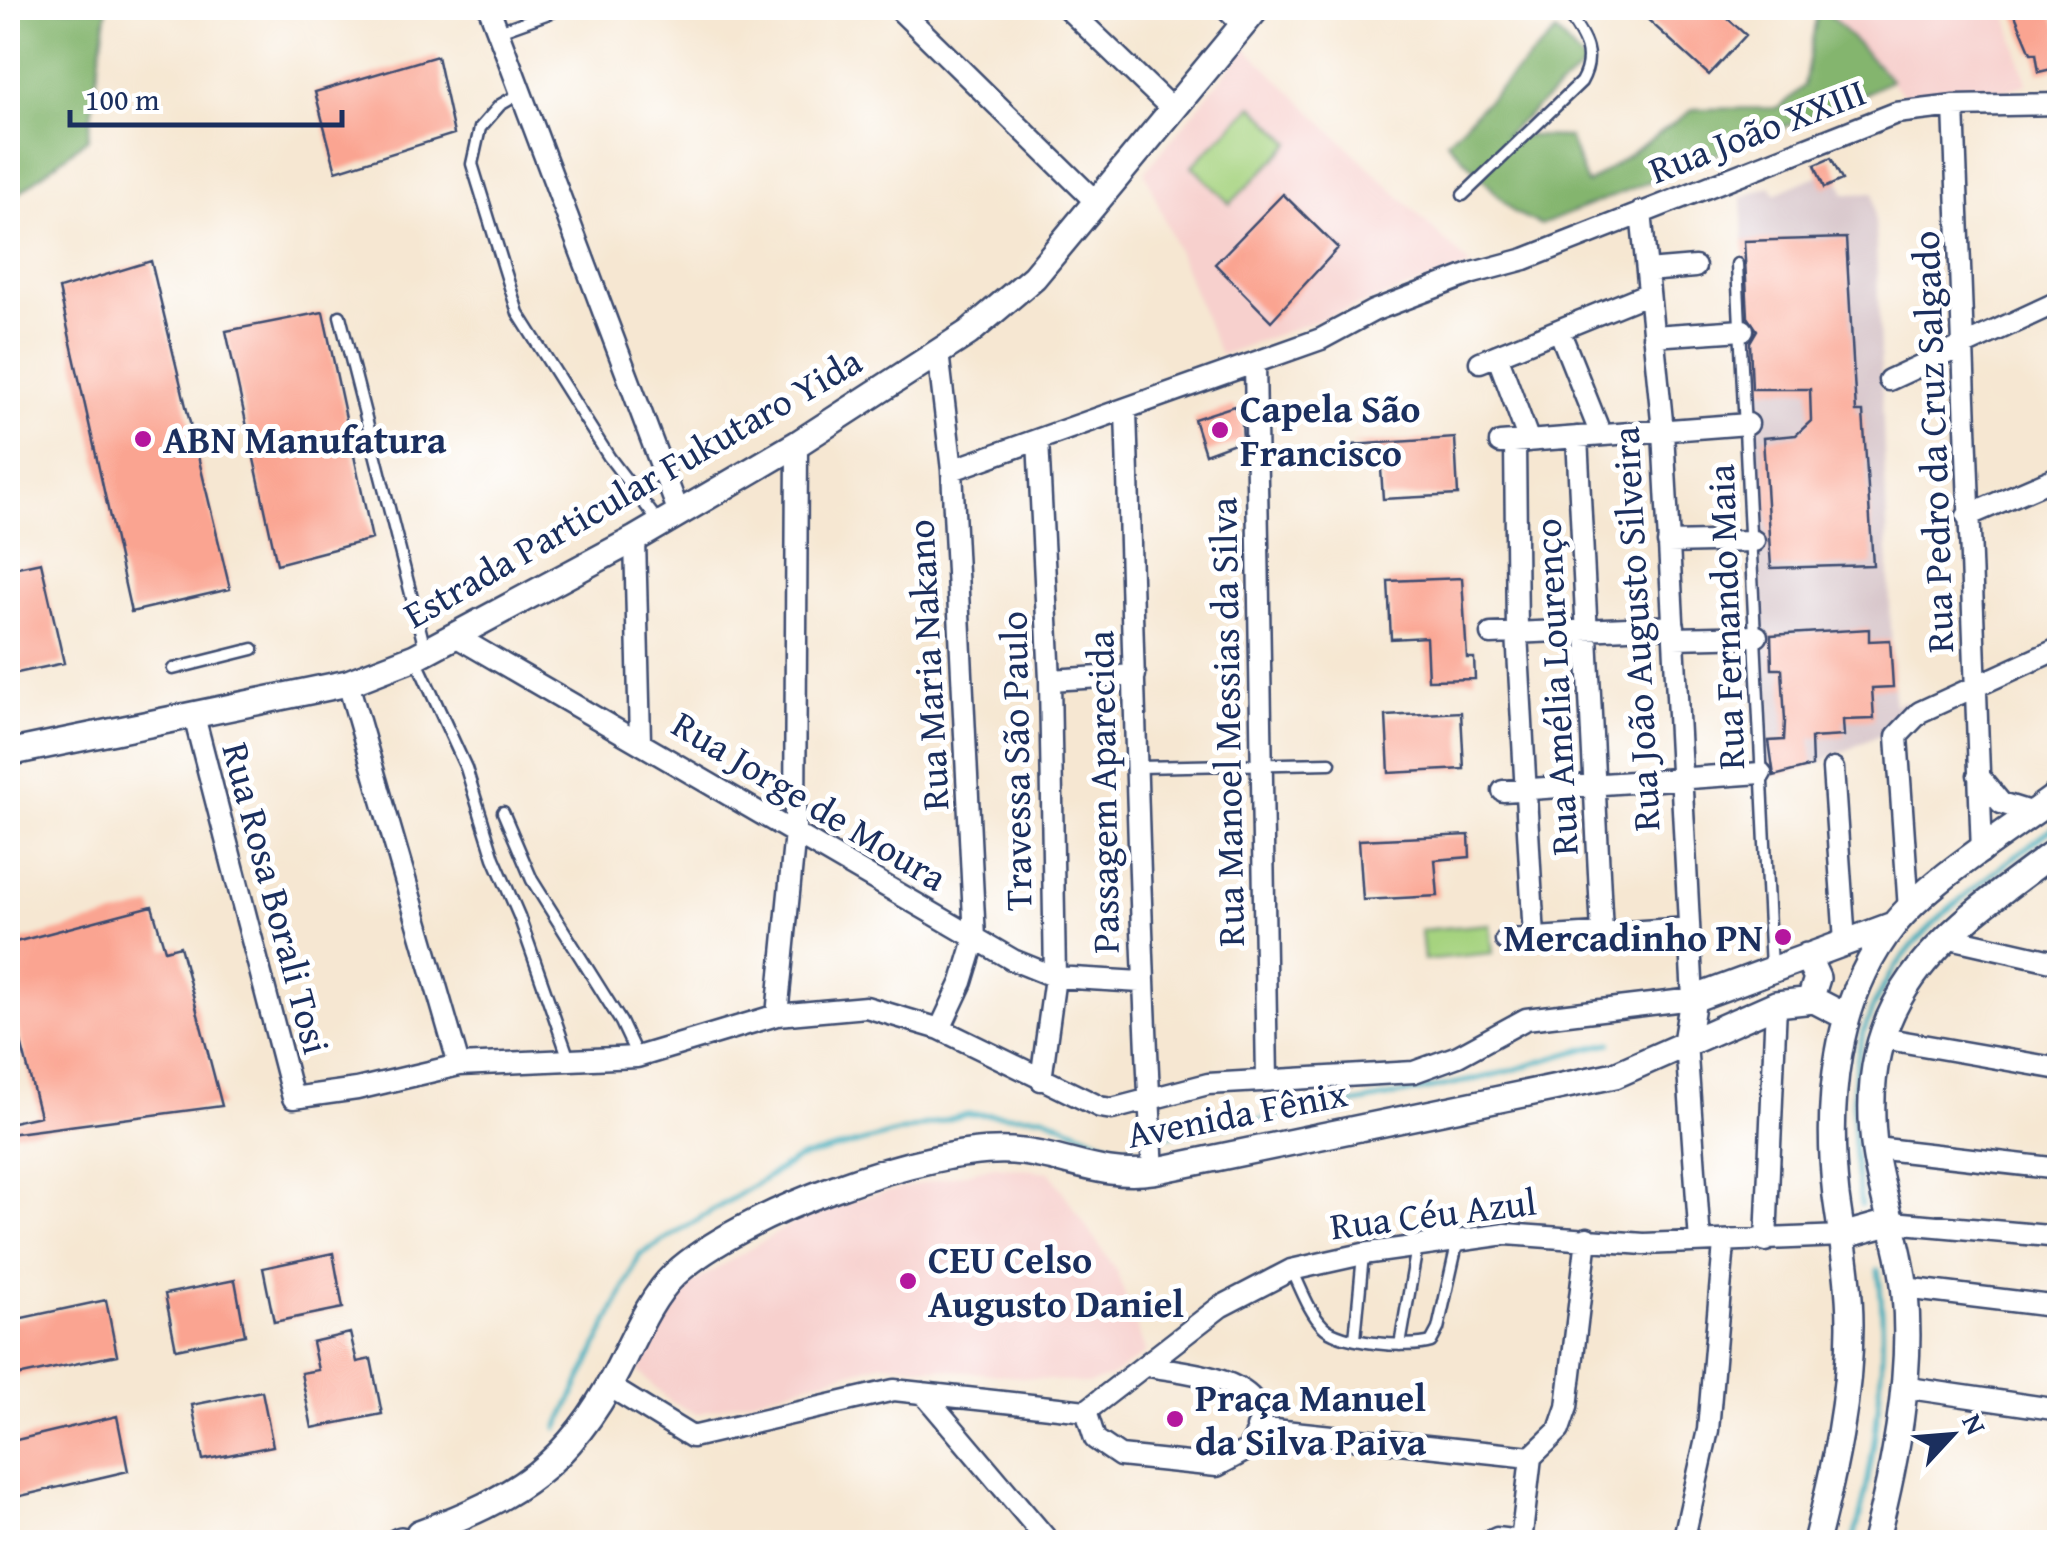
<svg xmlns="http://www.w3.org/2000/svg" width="2067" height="1550" font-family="'Gentium Book Plus',serif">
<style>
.built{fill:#f7d0cd}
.industrial{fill:#d2bec3}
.green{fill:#a6d37f;stroke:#60816e;stroke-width:2.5}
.forest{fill:#84b56e;stroke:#507266;stroke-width:2.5}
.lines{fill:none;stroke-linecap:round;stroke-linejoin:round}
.stream{stroke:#3fadbc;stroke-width:5}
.building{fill:#faa491}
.service-casing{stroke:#3c4b6f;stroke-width:15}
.minor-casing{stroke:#3c4b6f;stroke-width:25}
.tertiary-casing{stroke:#3c4b6f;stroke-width:30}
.service{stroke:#fff;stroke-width:10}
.minor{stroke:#fff;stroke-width:20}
.tertiary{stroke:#fff;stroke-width:25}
.poi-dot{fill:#b5179e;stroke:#fff;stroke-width:4}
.labels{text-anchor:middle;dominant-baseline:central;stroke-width:10;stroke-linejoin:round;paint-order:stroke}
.street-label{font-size:38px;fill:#1b2f5e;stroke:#fff}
.poi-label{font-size:38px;font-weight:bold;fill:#1b2f5e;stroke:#fff;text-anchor:start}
</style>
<rect width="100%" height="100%" fill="#fff"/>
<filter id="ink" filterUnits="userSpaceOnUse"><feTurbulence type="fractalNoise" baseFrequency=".01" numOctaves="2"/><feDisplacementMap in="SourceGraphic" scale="20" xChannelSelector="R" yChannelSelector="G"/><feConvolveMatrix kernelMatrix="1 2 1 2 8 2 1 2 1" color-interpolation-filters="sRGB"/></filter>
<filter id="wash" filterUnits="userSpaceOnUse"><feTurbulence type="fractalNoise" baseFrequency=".0048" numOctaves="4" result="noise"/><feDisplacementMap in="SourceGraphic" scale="40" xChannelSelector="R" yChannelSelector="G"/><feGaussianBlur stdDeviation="2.25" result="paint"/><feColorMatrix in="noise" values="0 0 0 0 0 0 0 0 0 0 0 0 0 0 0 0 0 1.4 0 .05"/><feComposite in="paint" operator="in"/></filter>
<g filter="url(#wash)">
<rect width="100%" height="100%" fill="#f6e7d2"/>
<path class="built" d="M1817,8H2005L2027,84L2002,92L1905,96Z
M1246,48L1471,266L1220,355L1145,172Z
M995,1166L1050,1172L1116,1271L1146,1353L1112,1376L1090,1384L883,1363L697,1414L671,1402L638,1371L679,1291L819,1208Z"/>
<path class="industrial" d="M1831,158L1845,194L1874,193L1894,705L1906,701L1907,722L1815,765L1769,778L1742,197L1771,186L1775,194L1819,175L1815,165Z"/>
<path class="green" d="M1253,105L1291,143L1230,204L1192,166Z
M1490,924L1493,953L1424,960L1421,930Z"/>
<path class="forest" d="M8,8H107L88,138L8,202Z
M1818,8H1823L1891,80L1857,98L1541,225L1515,213L1447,141L1556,32L1586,65L1505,135L1569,137L1587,184L1694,109L1779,108L1804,86Z"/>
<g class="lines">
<path class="stream" d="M1170,1135C1276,1117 1381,1100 1486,1077C1528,1068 1566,1051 1611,1043
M1861,1205C1827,993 1901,940 2060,823
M558,1428L640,1255L797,1159L968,1114L1044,1116L1114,1146L1134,1148
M1853,1542C1875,1468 1890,1346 1878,1270"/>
</g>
<g id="blocks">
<path class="building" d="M1635,8H1716L1746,35L1709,75Z
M2012,8H2049L2060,29V67L2039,72L2036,53H2031Z
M437,56L454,134L336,171L315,92Z
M1831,158L1842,180L1824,188L1815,165Z
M1283,194L1338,248L1271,321L1215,264Z
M1846,238L1856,412H1863L1873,565L1771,568L1763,438L1796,435L1811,421L1810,389H1752L1750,342L1757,330L1748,317L1744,241Z
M151,261L230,589L131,612L59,289Z
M323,312L372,539L277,564L226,331Z
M1234,406L1242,422L1243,440L1205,454L1194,419Z
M1455,438L1458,495L1383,499L1380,454L1351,445Z
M41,562L64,663L8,675V569Z
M1462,578L1467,658H1474L1475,679L1428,680L1426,637L1391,639L1388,581Z
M1869,629V641L1890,640L1893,687L1872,688L1874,719L1843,720L1844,736L1811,738L1812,766L1774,776L1769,741L1784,740L1785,721L1782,669H1772L1771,635Z
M1461,712L1464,769L1389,773L1386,716Z
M1469,835L1470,857L1435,860L1438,896L1363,900L1359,840Z
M152,906L165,950L180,946L222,1106L8,1134V1123L40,1116L8,991V944Z
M333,1253L343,1308L274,1322L263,1268Z
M235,1280L245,1335L176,1349L165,1294Z
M106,1300L117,1355L8,1378V1321Z
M350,1333L357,1362L371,1359L382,1414L312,1428L301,1373L318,1370L312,1342Z
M262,1391L273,1446L203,1460L192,1405Z
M117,1416L128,1471L8,1499V1442Z"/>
</g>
</g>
<g filter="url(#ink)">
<use href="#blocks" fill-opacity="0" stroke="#3c4b6f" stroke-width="2.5"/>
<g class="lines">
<defs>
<path id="service" d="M499,31L563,8
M521,93L500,105L480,128L472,164L518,313L609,457L660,524
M1463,195L1581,82C1598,52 1581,34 1564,8
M1737,264L1771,968
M340,316L425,649
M415,657L466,768L494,858L519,916L569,1059
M173,669L253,649
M1139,767L1330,763
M503,812L532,880L621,1022L637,1056
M1292,1270C1301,1288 1309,1312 1323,1326C1338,1343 1409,1349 1431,1342L1438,1329L1458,1240
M1355,1339L1363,1255
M1400,1345L1417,1247
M1476,1542L1496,1533L1522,1536"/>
<path id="minor" d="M489,8L679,513
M898,8L1096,202
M1067,8L1173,110
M1225,8L1243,25
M1954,106L1982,852
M1647,271L1695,267
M1559,330L1601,435
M1653,336L1743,330
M938,352L952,470L975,939L962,982L940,1029
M1497,355L1529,441
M1480,362L1649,293
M1255,363L1267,1080
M1889,380L2060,301
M1126,410C1134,664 1139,918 1153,1171
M1577,437L1602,933
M1038,440L1050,680L1055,977L1041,1080
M1500,443L1748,424
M1515,443L1517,633L1534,938
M952,470L1321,339L1373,311L1473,273L1525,259L1896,113L1954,106L2060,104
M1967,516L2060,476
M635,539L640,741
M1668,543L1754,541
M1491,634L1674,626
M457,637L1013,960L1055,977L1141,982
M1674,638L1757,636
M1050,680L1135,675
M348,683L459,1065
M194,716L293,1098L357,1089L459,1065L637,1057L777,1015L866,1007L940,1029L1100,1107L1112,1109L1208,1084L1414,1072L1458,1056L1526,1019L1693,999L1663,431L1641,212
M1833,769L1845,942
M1978,775L2001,803L2033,813
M1503,791L1761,773
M1909,910L1897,736L1920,712L2060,648
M1946,937L2060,963
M1506,940L1688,928
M777,1015L795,832L797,444
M1882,1038L2060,1069
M1686,1042L1700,1242
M1875,1148L2060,1169
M1892,1222L2060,1237
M1766,1241L1776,1004
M1905,1288L2060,1307
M609,1386L692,1437L894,1390L1086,1411
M1902,1387L2060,1410
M923,1393L1049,1542
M1086,1411L1220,1307L1291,1270L1363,1254L1506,1234L1644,1244L1842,1236
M1086,1411L1095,1439L1120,1456L1217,1466L1247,1450C1296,1381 1189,1373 1148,1366
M1257,1428L1531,1457
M1521,1542L1531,1457L1559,1430L1567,1407L1587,1238
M1683,1542L1708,1430L1724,1244"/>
<path id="tertiary" d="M8,753L348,683L415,657L635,539L797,444L968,333L1034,277L1257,8
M1807,956L1817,978L1810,1000
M1686,1042L1693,999L1893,925
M1842,1236L1892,1222
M419,1533C517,1498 569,1464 617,1371C633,1340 650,1298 675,1274C740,1214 924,1146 1012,1151C1063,1154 1099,1179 1153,1171L1615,1075L1776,1004L1814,1000L1845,1016
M397,1542L401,1540
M1816,1542C1834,1471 1850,1399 1850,1325C1850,1281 1842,1239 1836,1196C1826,1105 1834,1000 1893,926C1929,880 2011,830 2060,793
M1875,1542C1895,1465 1913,1374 1905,1294C1901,1245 1882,1200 1875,1152C1853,993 1946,932 2060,848"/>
</defs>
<use href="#service" class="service-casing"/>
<use href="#minor" class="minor-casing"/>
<use href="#tertiary" class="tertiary-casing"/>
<use href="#service" class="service"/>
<use href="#minor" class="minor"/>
<use href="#tertiary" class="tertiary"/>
</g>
</g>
<g class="poi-dot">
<circle cx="1220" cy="430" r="10"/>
<circle cx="143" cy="439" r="10"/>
<circle cx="1783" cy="937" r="10"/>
<circle cx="908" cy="1281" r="10"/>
<circle cx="1175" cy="1419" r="10"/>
</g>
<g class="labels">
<g class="street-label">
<text transform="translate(1757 130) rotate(-21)">Rua João XXIII</text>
<text transform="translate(1932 442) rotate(-92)">Rua Pedro da Cruz Salgado</text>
<text transform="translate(632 487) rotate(-30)">Estrada Particular Fukutaro Yida</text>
<text transform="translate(1725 617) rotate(-92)">Rua Fernando Maia</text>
<text transform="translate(1635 629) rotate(-93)">Rua João Augusto Silveira</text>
<text transform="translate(927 665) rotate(-93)">Rua Maria Nakano</text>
<text transform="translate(1555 687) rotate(-93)">Rua Amélia Lourenço</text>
<text transform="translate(1226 722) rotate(-91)">Rua Manoel Messias da Silva</text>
<text transform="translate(1015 761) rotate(-91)">Travessa São Paulo</text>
<text transform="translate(1102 792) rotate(-91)">Passagem Aparecida</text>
<text transform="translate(810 800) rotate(31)">Rua Jorge de Moura</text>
<text transform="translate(277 898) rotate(75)">Rua Rosa Borali Tosi</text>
<text transform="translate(1237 1113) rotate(-11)">Avenida Fênix</text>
<text transform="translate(1433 1213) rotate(-7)">Rua Céu Azul</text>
</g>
<g class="poi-label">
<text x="1240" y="408">Capela São<tspan x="1240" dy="44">Francisco</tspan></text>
<text x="163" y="439">ABN Manufatura</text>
<text x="1763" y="937" text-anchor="end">Mercadinho PN</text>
<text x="928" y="1259">CEU Celso<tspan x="928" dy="44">Augusto Daniel</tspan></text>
<text x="1195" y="1397">Praça Manuel<tspan x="1195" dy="44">da Silva Paiva</tspan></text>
</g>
</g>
<rect width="2067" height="1550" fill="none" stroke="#fff" stroke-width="40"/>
<g transform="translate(1952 1435) rotate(64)" stroke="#ffffff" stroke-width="8" paint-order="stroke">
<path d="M0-8L18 38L0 25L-18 38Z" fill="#1b2f5e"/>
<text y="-15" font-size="28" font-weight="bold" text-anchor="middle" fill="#1b2f5e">N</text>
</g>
<path d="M70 110v15h272v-15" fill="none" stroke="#1b2f5e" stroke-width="5"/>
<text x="85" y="110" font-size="30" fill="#1b2f5e" stroke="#ffffff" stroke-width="8" paint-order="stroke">100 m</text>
</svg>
